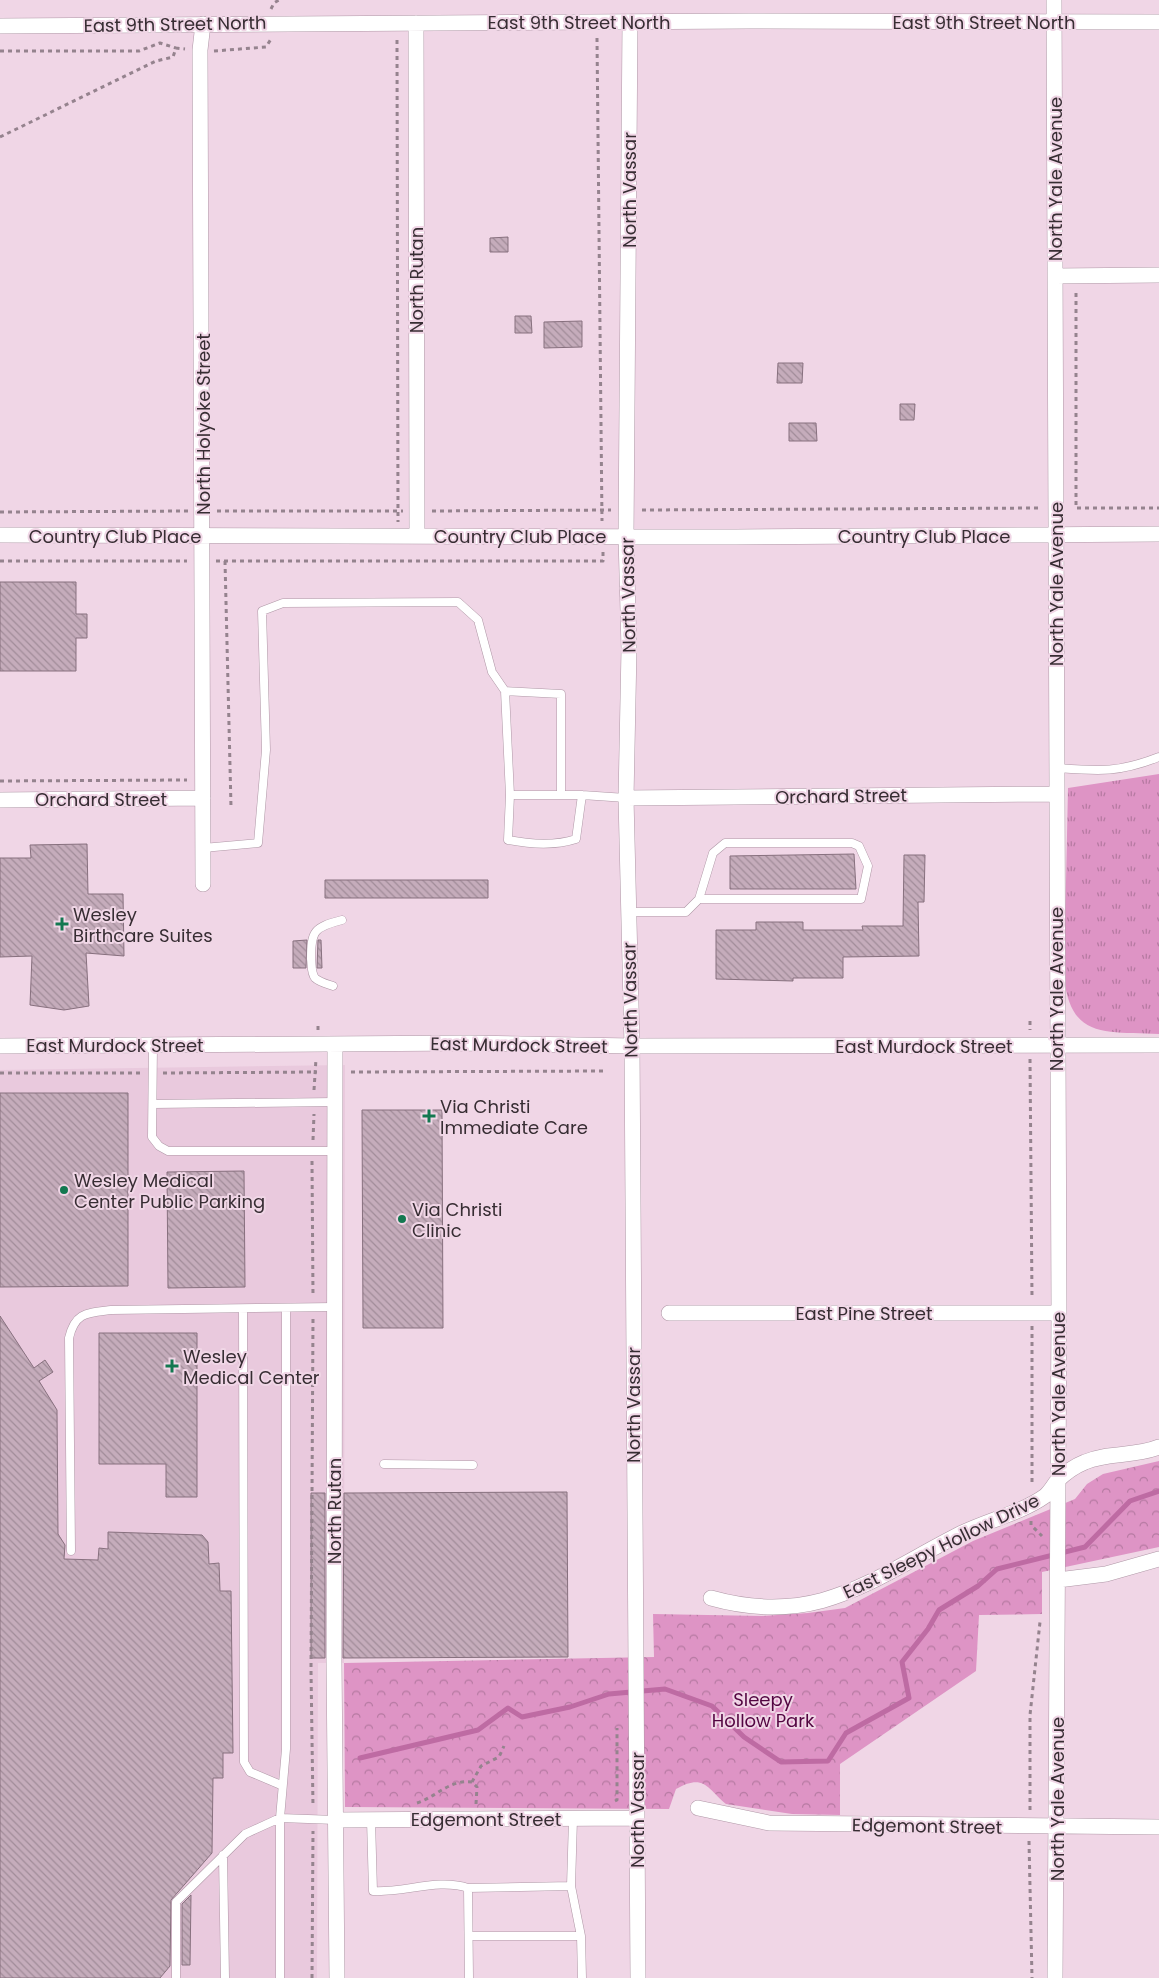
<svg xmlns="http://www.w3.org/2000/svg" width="1159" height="1978" font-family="Poppins,sans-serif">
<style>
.built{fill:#e9c9dd}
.grass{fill:url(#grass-tufts)}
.park{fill:url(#park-crowns)}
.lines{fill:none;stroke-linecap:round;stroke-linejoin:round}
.stream{stroke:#be6ba3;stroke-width:5}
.building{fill:url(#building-back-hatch);stroke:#87707e}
.service-casing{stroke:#af97a6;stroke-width:9}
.minor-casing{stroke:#af97a6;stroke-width:16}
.path{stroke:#95838e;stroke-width:3;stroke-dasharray:4 4;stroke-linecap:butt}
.service{stroke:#fff;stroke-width:8}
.minor{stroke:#fff;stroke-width:15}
.poi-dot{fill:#137850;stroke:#f0d6e6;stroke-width:2}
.labels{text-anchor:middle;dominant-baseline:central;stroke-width:4;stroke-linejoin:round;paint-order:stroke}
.street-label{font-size:18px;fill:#372d33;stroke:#f0d6e6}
.poi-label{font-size:18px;fill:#372d33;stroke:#f0d6e6;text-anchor:start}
.park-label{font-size:18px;fill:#530541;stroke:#f0d6e6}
</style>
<defs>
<pattern id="grass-tufts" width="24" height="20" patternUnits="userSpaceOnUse" patternTransform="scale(1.25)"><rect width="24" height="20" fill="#de94c5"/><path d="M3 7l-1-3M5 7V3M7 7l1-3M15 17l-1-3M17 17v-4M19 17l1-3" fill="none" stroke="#b579a1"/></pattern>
<pattern id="park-crowns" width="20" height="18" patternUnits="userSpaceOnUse" patternTransform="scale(1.25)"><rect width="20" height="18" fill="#de94c5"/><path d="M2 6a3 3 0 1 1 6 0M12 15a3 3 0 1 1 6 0" fill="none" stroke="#b579a1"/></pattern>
<pattern id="building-back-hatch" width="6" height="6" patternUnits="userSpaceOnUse" patternTransform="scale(1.25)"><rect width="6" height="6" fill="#c5acbb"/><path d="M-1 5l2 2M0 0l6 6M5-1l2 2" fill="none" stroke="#a18c99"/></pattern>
</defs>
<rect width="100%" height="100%" fill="#f0d6e6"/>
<path class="built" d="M345,1065L344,1663H318L317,1978H0V1070Z"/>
<path class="grass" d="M1159,774V1034C1108,1031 1070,1041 1064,976L1068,788Z"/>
<path class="park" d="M1159,1461V1547L1042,1572V1614L979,1615L976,1671L840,1764V1815L792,1814L726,1804C707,1788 704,1773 676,1789L669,1809L345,1807L344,1663L654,1657L653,1614L762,1616L808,1613L845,1608L973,1541L1075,1499L1087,1484L1103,1474Z"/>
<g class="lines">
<path class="stream" d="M360,1758L478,1730L508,1708L522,1717L570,1707L609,1694L665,1689L712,1706L744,1737L781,1762L828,1761L846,1733L909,1698L902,1662L928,1629L939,1610L978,1586L997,1569L1085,1547L1130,1501L1159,1491"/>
</g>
<path class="building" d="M508,237V252H490V238Z
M515,316H531L532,333H515Z
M582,321V347L544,348V322Z
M778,363H803L802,383H777Z
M900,404H915L914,420H900Z
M789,423H816L817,441H789Z
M0,582H76V614H87V638H76V671H0Z
M87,844L88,894H123L124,956L86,953L89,1006L64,1010L30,1005L32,956L0,957V858H31L30,845Z
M854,854L856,889H730V856Z
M904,855H925L924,902H918L919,956L843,957V978H793V981L716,979V930H756V922H803V930H863L862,926H903Z
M325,880H488V898H325Z
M307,940L306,968H293V941Z
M318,940H321L322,968H317Z
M0,1093H128V1286L0,1287Z
M362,1110H442L443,1328H363Z
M244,1171L245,1287L168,1288L167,1172Z
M0,1316L34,1368L45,1360L53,1372L39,1381L57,1410L58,1534L65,1545L64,1559L98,1560L99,1548L108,1549V1532L202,1535L208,1542L209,1564L219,1563L220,1591H231L233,1753H223V1778H213L212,1853L171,1900L170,1966L160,1978H0Z
M99,1333H197V1497H166V1464H99Z
M567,1492L568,1657L343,1658L344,1493Z
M311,1493H325V1658H311Z
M191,1895L190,1965H182V1904Z"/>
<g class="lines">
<defs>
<path id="service" d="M505,691L561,694V795
M1056,768C1099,771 1118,773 1159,757
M510,795L508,840C529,844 555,846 576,839L582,795
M203,848L258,843L266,750L262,611L283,603L458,602L478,620L492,672L505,691L510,795H582L626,798
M628,912H686L699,899H861L868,866L859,846L852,843H725L713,853L699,899
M333,986C327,984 319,982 315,978C311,973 312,966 311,959C311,931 314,927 342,920
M153,1045L152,1137L159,1146L168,1151H334
M153,1104L335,1102
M243,1309L244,1762L250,1772L281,1785
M384,1464L473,1465
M71,1551L69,1338C75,1312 87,1313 111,1310L334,1307
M573,1819L571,1886L581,1936L582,1978
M371,1820L373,1891C404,1893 438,1878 468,1888L469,1978
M223,1855L225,1978
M468,1888L571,1886
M469,1936H581
M176,1978V1902L245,1834L280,1818L336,1820
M280,1978V1818L286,1749V1308"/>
<path id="minor" d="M1054,0L1059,1313L1055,1978
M630,22L626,536L629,649L626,798L632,1046L638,1978
M416,23L417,536
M203,24L200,50L203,884
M0,26L749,21L1159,22
M1055,276L1159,275
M0,535L736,537L1159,534
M626,798L1056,794
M0,800L203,798
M335,1045L334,1662L337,1978
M0,1046L470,1043L632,1046L1159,1045
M669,1313H1059
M1058,1580L1106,1574L1159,1559
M711,1598C818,1628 873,1578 962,1533C989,1520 1021,1513 1045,1496C1050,1492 1053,1486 1057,1481C1065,1473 1075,1466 1085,1462C1108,1452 1135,1457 1159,1447
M698,1808L769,1823L1159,1827
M336,1820L637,1818"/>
</defs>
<use href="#service" class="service-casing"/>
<use href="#minor" class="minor-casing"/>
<path class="path" d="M271,9L274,3L279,0
M597,38L602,521
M397,40L398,522
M0,51H139L160,43L176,48
M214,51L266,47L271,39
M0,137L156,61L173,57L176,48L185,49
M1076,293V508H1159
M642,510L1041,508
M217,511H403
M432,511L611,510
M0,512L188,511
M0,561H187
M216,561H603V552
M225,561L231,807
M0,781L187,780
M1030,1021V1030
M318,1030V1023
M1030,1059L1032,1298
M351,1072L606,1071
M0,1073H142
M163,1073L317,1072
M314,1090L316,1059
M313,1140L314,1114
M312,1161L313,1297
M313,1319L311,1670L313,1807
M1032,1326V1485
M1031,1521V1525L1042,1536
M615,1801L617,1800V1728
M417,1803C436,1797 450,1779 472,1782
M476,1804L477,1787L472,1782L481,1766L499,1757L504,1746
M1030,1810V1715L1040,1622
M1029,1841L1032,1978
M312,1978L313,1831"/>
<use href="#service" class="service"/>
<use href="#minor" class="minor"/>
</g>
<g class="poi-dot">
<path d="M59.5 916.5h5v5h5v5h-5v5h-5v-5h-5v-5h5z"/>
<path d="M426.5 1108.5h5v5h5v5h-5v5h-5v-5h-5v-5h5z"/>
<circle cx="64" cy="1190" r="5"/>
<circle cx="402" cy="1219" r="5"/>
<path d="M169.5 1358.5h5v5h5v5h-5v5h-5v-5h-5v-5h5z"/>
</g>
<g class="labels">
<g class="street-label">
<text x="579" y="22">East 9th Street North</text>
<text x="984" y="22">East 9th Street North</text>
<text transform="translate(175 24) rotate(-1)">East 9th Street North</text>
<text transform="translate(1055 179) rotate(-90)">North Yale Avenue</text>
<text transform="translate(629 190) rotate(-90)">North Vassar</text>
<text transform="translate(416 280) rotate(-90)">North Rutan</text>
<text transform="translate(203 424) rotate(-90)">North Holyoke Street</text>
<text x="115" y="536">Country Club Place</text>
<text x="520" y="536">Country Club Place</text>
<text x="924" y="536">Country Club Place</text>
<text transform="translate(1056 584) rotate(-90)">North Yale Avenue</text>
<text transform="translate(628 595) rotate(-91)">North Vassar</text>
<text transform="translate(841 796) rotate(-1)">Orchard Street</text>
<text x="101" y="799">Orchard Street</text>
<text transform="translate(1056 989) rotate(-90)">North Yale Avenue</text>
<text transform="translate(630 1000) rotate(-91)">North Vassar</text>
<text x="115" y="1045">East Murdock Street</text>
<text transform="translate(519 1045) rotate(1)">East Murdock Street</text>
<text x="924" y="1046">East Murdock Street</text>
<text x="864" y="1313">East Pine Street</text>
<text transform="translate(1058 1394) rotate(-90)">North Yale Avenue</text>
<text transform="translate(633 1405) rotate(-90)">North Vassar</text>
<text transform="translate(334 1511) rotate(-90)">North Rutan</text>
<text transform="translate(941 1546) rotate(-26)">East Sleepy Hollow Drive</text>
<text transform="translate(1057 1799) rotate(-90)">North Yale Avenue</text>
<text transform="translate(637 1810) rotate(-90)">North Vassar</text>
<text x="486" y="1819">Edgemont Street</text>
<text transform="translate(927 1826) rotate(1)">Edgemont Street</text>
</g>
<g class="poi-label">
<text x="73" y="914">Wesley<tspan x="73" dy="21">Birthcare Suites</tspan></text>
<text x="440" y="1106">Via Christi<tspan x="440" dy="21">Immediate Care</tspan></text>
<text x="74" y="1180">Wesley Medical<tspan x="74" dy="21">Center Public Parking</tspan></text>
<text x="412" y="1209">Via Christi<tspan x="412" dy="21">Clinic</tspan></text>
<text x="183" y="1356">Wesley<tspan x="183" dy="21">Medical Center</tspan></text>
</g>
<g class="park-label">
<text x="763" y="1699">Sleepy<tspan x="763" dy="21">Hollow Park</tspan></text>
</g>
</g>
</svg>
